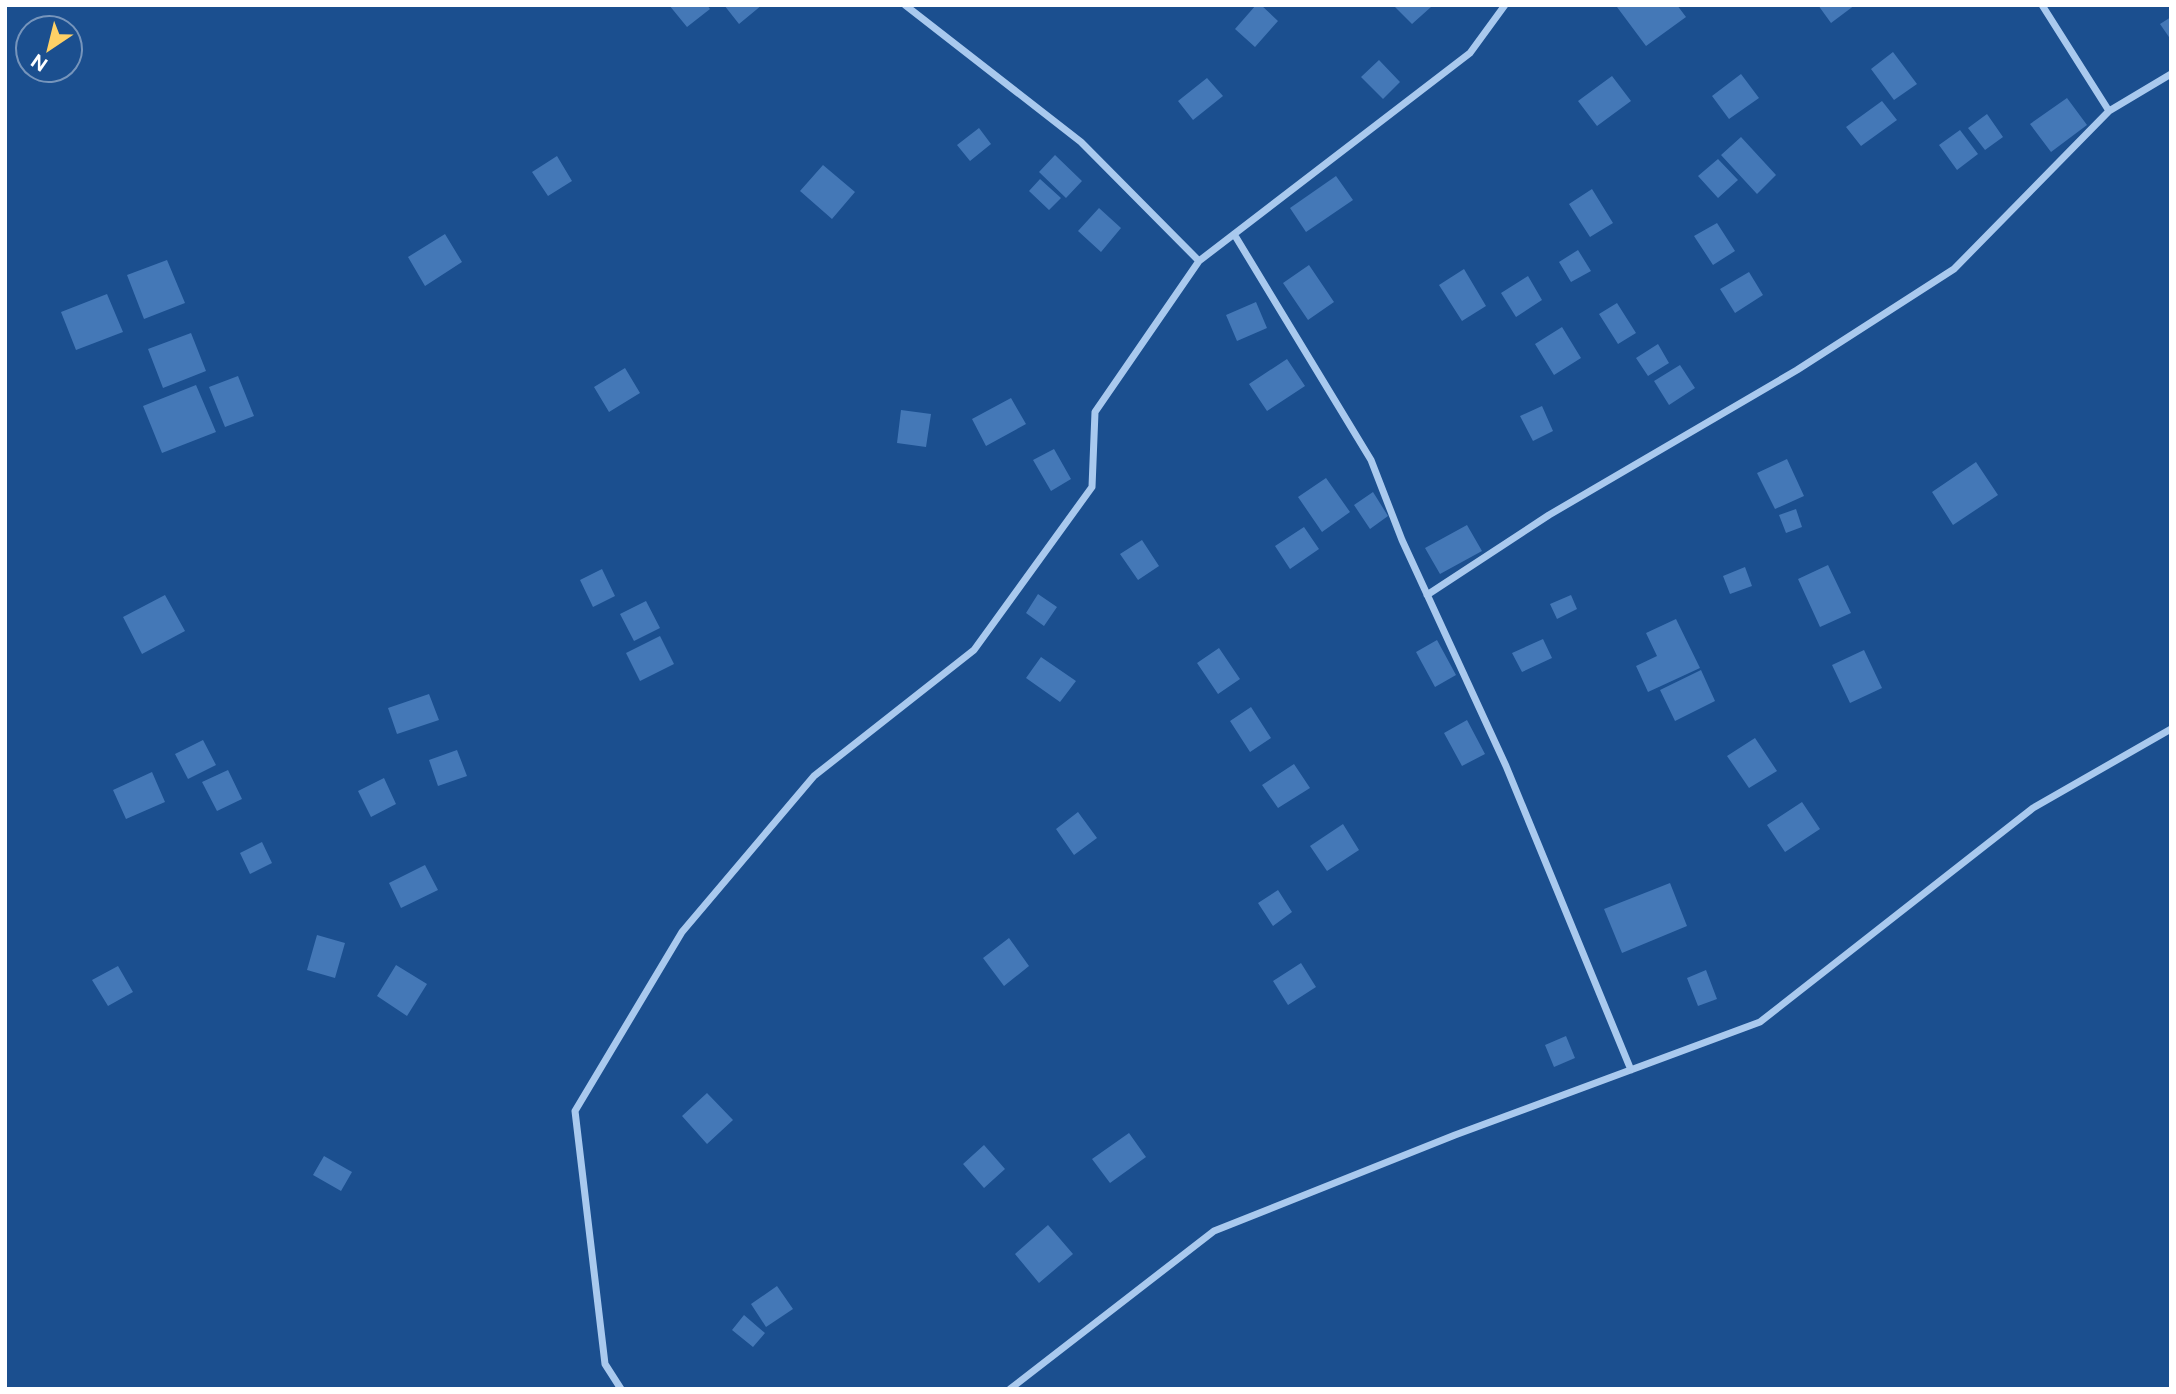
<svg xmlns="http://www.w3.org/2000/svg" width="2176" height="1394" font-family="'Public Sans',sans-serif">
<style>
.building{fill:#4478b7}
.lines{fill:none;stroke-linecap:round;stroke-linejoin:round}
.street{stroke:#a9c9ee;stroke-width:7}
</style>
<rect width="100%" height="100%" fill="#1b4f8f"/>
<path class="building" d="M669,5H707L710,9L687,27Z
M724,5H762L739,24Z
M1256,5H1261L1278,21L1255,47L1235,29Z
M1393,5H1429L1431,7L1412,24Z
M1620,5H1677L1686,17L1646,46L1617,7Z
M1818,5H1855L1831,23Z
M2171,17V40L2160,24Z
M1893,52L1917,84L1894,100L1871,69Z
M1379,60L1400,82L1383,99L1361,77Z
M1741,74L1759,98L1729,119L1712,96Z
M1612,76L1631,101L1597,126L1578,101Z
M1207,78L1223,96L1193,120L1178,101Z
M2067,98L2087,125L2051,152L2030,124Z
M1882,101L1897,120L1861,146L1846,127Z
M1987,114L2003,137L1985,150L1968,128Z
M979,128L991,144L970,161L957,145Z
M1960,130L1978,154L1957,170L1939,145Z
M1741,137L1776,175L1757,194L1721,155Z
M1055,155L1082,181L1066,198L1039,172Z
M557,156L572,181L548,196L532,172Z
M1718,159L1738,180L1718,198L1698,176Z
M823,165L855,192L832,219L800,191Z
M1336,176L1353,200L1306,232L1290,208Z
M1040,179L1061,198L1049,210L1029,191Z
M1592,189L1613,223L1590,237L1569,204Z
M1099,208L1121,228L1101,252L1078,231Z
M1717,223L1735,251L1713,265L1694,236Z
M445,234L462,262L425,286L408,257Z
M1578,250L1591,271L1571,282L1559,262Z
M167,260L185,303L144,319L127,275Z
M1309,265L1334,302L1308,320L1283,283Z
M1464,269L1486,306L1462,321L1439,285Z
M1749,272L1763,295L1735,313L1720,289Z
M1528,276L1542,300L1516,317L1501,293Z
M107,294L123,332L76,350L61,312Z
M1256,302L1267,328L1237,341L1226,315Z
M1617,303L1636,333L1618,344L1599,314Z
M1562,327L1581,358L1554,375L1535,344Z
M191,333L206,371L163,388L148,349Z
M1658,344L1669,363L1648,376L1636,358Z
M1287,359L1305,386L1267,411L1249,384Z
M1680,365L1695,388L1669,405L1654,381Z
M625,368L640,393L609,412L594,387Z
M238,376L254,416L225,427L209,387Z
M196,385L216,432L162,453L143,406Z
M1011,398L1026,424L986,446L972,419Z
M1542,406L1553,431L1533,441L1520,416Z
M901,410L931,414L926,447L897,443Z
M1054,449L1071,479L1051,491L1033,460Z
M1787,459L1804,496L1775,509L1757,473Z
M1976,462L1998,495L1953,525L1932,492Z
M1326,478L1350,512L1322,532L1298,497Z
M1373,492L1388,516L1370,529L1354,505Z
M1796,509L1802,527L1786,533L1779,515Z
M1467,525L1482,551L1440,574L1425,548Z
M1304,527L1319,549L1290,569L1275,546Z
M1142,540L1159,566L1138,580L1120,554Z
M1828,565L1851,613L1820,627L1798,579Z
M1745,567L1752,586L1730,594L1723,576Z
M602,569L615,596L593,607L580,580Z
M1038,594L1057,607L1044,626L1026,613Z
M165,595L185,631L142,654L123,617Z
M1571,595L1577,609L1557,619L1550,604Z
M646,601L660,628L634,641L620,614Z
M1676,619L1700,668L1648,692L1636,666L1657,656L1646,633Z
M660,636L674,664L640,681L626,653Z
M1543,639L1552,658L1522,672L1512,653Z
M1437,640L1456,675L1435,687L1416,652Z
M1219,648L1240,679L1218,694L1197,663Z
M1864,650L1882,688L1850,703L1832,665Z
M1041,657L1076,681L1060,702L1026,678Z
M1701,670L1715,701L1675,721L1660,690Z
M429,694L439,720L397,734L388,708Z
M1251,707L1271,738L1250,752L1230,721Z
M1467,720L1485,754L1462,766L1444,733Z
M1755,738L1777,771L1749,788L1727,756Z
M203,740L216,765L188,779L175,754Z
M457,750L467,776L438,786L429,760Z
M1294,764L1310,788L1278,808L1262,785Z
M228,770L242,799L217,811L202,782Z
M152,772L165,802L126,819L113,790Z
M384,778L396,804L371,817L358,791Z
M1802,802L1820,829L1785,852L1767,825Z
M1078,812L1097,838L1074,855L1056,829Z
M1343,824L1359,850L1327,871L1310,846Z
M262,842L272,863L250,874L240,853Z
M425,865L438,890L401,908L389,883Z
M1670,883L1687,926L1622,953L1604,909Z
M1278,890L1292,912L1273,926L1258,903Z
M317,935L345,943L335,978L307,970Z
M1009,938L1029,966L1004,986L983,958Z
M1301,963L1316,987L1288,1005L1273,981Z
M396,965L427,984L407,1016L377,996Z
M118,966L133,992L108,1006L92,980Z
M1706,970L1717,999L1698,1006L1687,978Z
M1566,1036L1575,1058L1554,1067L1545,1045Z
M707,1093L733,1120L707,1144L682,1116Z
M1129,1133L1146,1157L1110,1183L1092,1159Z
M984,1145L1005,1169L984,1188L963,1164Z
M324,1156L352,1172L341,1191L313,1175Z
M1048,1225L1073,1254L1039,1283L1015,1254Z
M777,1286L793,1309L766,1327L751,1304Z
M744,1315L765,1333L753,1347L732,1330Z"/>
<g class="lines">
<path class="street" d="M905,5L1081,142L1199,261
M2042,5L2109,111
M1234,234L1371,460L1402,540L1506,766L1631,1070
M1427,595L1549,515L1797,370L1954,269L2109,111L2171,74
M621,1389L605,1364L575,1111L682,932L814,776L974,650L1092,487L1095,412L1199,261L1470,53L1505,5
M1010,1389L1214,1231L1455,1135L1760,1022L2033,808L2171,729"/>
</g>
<rect width="2176" height="1394" fill="none" stroke="#ffffff" stroke-width="14"/>
<g transform="translate(49 49) rotate(215)"><circle r="33" fill="#1b4f8f" stroke="#7695bc" stroke-width="2"/>
<path d="M0-5L12 26L0 18L-12 26Z" fill="#ffd166"/>
<text y="-10" font-size="19" font-weight="bold" text-anchor="middle" fill="#ffffff">N</text>
</g>
</svg>
